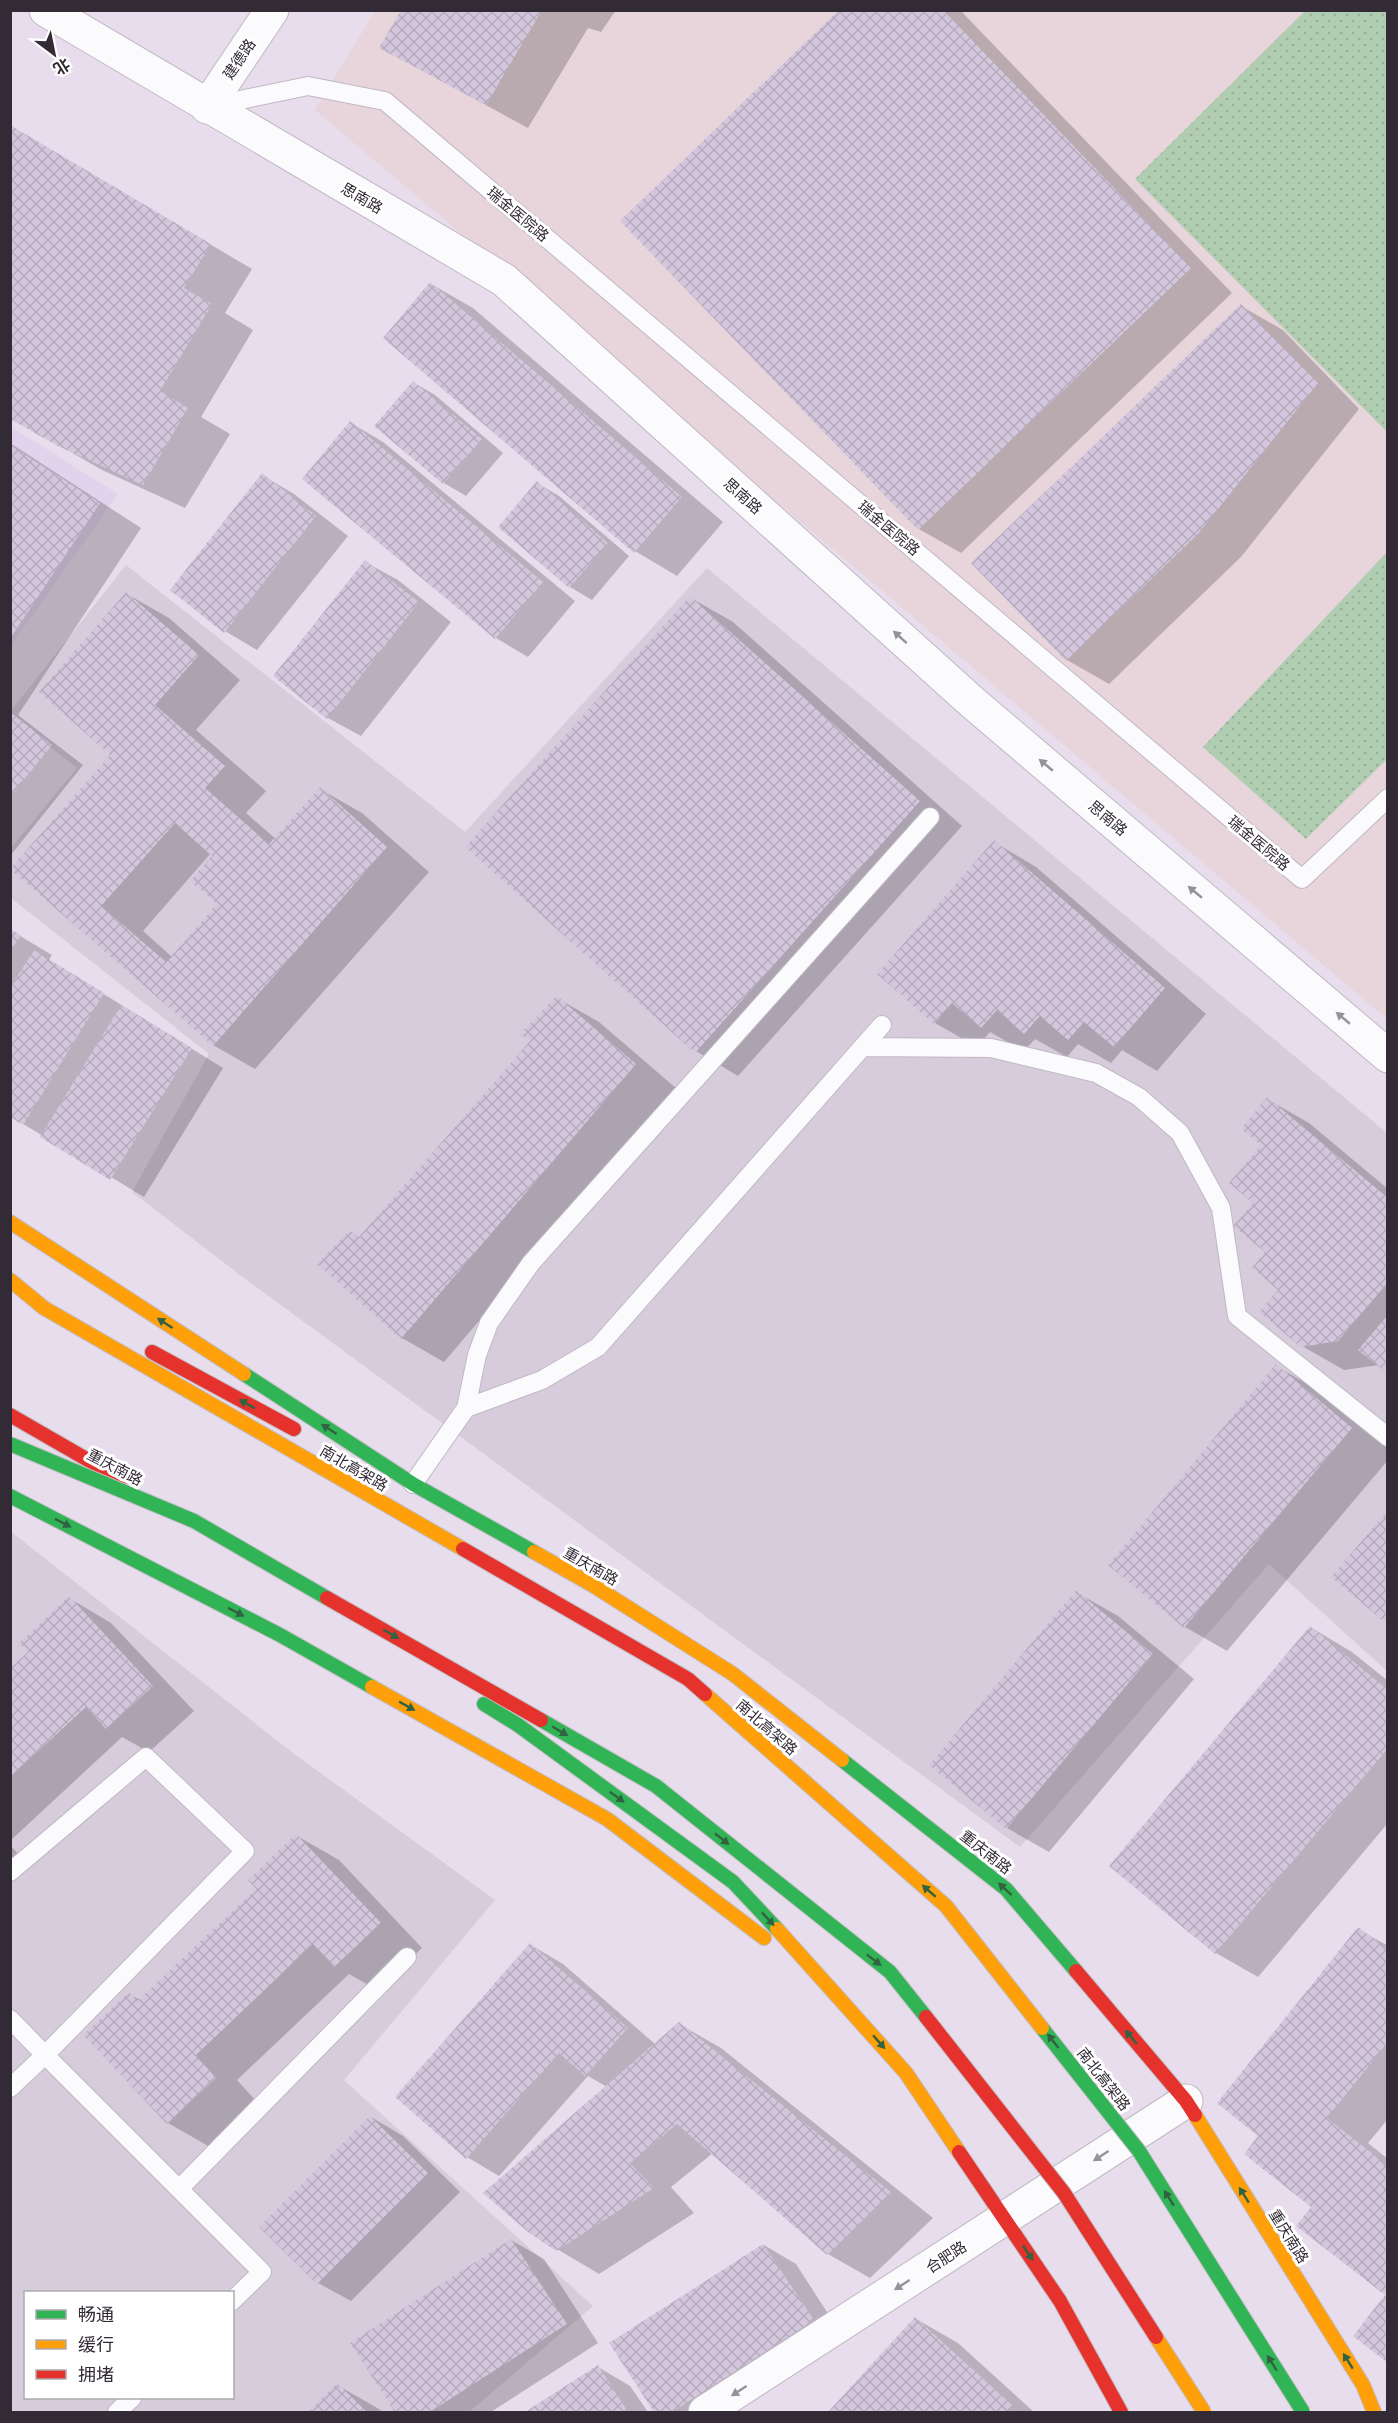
<svg xmlns="http://www.w3.org/2000/svg" width="1398" height="2423" font-family="'Archivo Narrow','Noto Sans SC',sans-serif">
<style>
.built{fill:#e3d2eb}
.education{fill:#d6ccdc;fill-rule:evenodd}
.medical{fill:#e8d5dc}
.grass{fill:url(#grass-dots)}
.shadow{fill:#0003;fill-rule:evenodd}
.building{fill:url(#building-cross-hatch);fill-rule:evenodd}
.lines{fill:none;stroke-linecap:round;stroke-linejoin:round}
.lane-casing{stroke:#c0b8c4;stroke-width:20}
.street-casing{stroke:#c0b8c4;stroke-width:35}
.fast-casing{stroke:#c2bdc4;stroke-width:16}
.slow-casing{stroke:#c2bdc4;stroke-width:16}
.jam-casing{stroke:#c2bdc4;stroke-width:16}
.lane{stroke:#fbfafc;stroke-width:18}
.street{stroke:#fbfafc;stroke-width:33}
.fast{stroke:#30b455;stroke-width:14}
.slow{stroke:#ff9f0a;stroke-width:14}
.jam{stroke:#e5322d;stroke-width:14}
.fast-bridge-casing{stroke:#c2bdc4;stroke-width:16;stroke-linecap:butt}
.slow-bridge-casing{stroke:#c2bdc4;stroke-width:16;stroke-linecap:butt}
.jam-bridge-casing{stroke:#c2bdc4;stroke-width:16;stroke-linecap:butt}
.fast-bridge{stroke:#30b455;stroke-width:14}
.slow-bridge{stroke:#ff9f0a;stroke-width:14}
.jam-bridge{stroke:#e5322d;stroke-width:14}
.oneway{fill:#969298}
.oneway2{fill:#316242}
.labels{text-anchor:middle;dominant-baseline:central;stroke-width:6;stroke-linejoin:round;paint-order:stroke}
.street-label{font-size:15px;fill:#322b35;stroke:#fff}
</style>
<defs>
<pattern id="grass-dots" width="8" height="8" patternUnits="userSpaceOnUse" patternTransform="scale(1.5)"><rect width="8" height="8" fill="#b0cdb2"/><path d="M2 2h.1M6 6h.1" fill="none" stroke="#98b09a" stroke-width="1.8" stroke-linecap="round"/></pattern>
<pattern id="building-cross-hatch" width="8" height="8" patternUnits="userSpaceOnUse" patternTransform="scale(1.5)"><rect width="8" height="8" fill="#d4c7dd"/><path d="M0 0l8 8M0 8l8-8" fill="none" stroke="#b6abbe"/></pattern>
</defs>
<rect width="100%" height="100%" fill="#e7ddec"/>
<path class="built" d="M11,427L118,494L11,646Z"/>
<path class="education" d="M126,565L465,832L707,568L1387,1133V1671L1269,1564L1020,1847L244,1278L132,1192L209,1054L11,898V848L77,768L11,716L10,712Z
M10,1531L293,1753L495,1900L344,2080L593,2306L469,2412H11ZM26,2292H232V2398H26Z"/>
<path class="medical" d="M375,11H1387V1019L315,110Z"/>
<path class="grass" d="M1305,11H1387V432L1135,179Z
M1387,552V759L1306,839L1203,747Z"/>
<path class="shadow" d="M403,10H616L601,32L588,28L528,128L423,71Z
M841,10H960L1232,293L961,553L919,529Z
M10,126L252,269L225,313L253,330L201,417L230,434L185,508L102,470L10,417Z
M431,284L473,308L723,522L677,576L635,551Z
M1241,306L1283,330L1359,409L1241,557L1109,684L1067,660Z
M413,382L435,395L503,453L466,496L444,483Z
M351,423L383,442L575,601L528,657L496,638L304,479Z
M10,443L141,528L18,715L83,765L10,856Z
M262,475L294,494L348,536L257,650L225,631Z
M537,483L559,496L629,556L592,600L570,587L500,527Z
M365,562L398,580L451,622L361,736L328,718L276,676Z
M127,594L169,618L240,680L196,730L266,791L246,813L276,839L320,789L362,813L429,872L255,1069L213,1045L12,869L112,755ZM211,853L214,856L219,904L172,957L143,931Z
M691,598L733,622L962,826L738,1076L696,1051Z
M994,842L1036,867L1206,1014L1157,1071L1122,1050L1111,1063L1078,1044L1067,1057L1035,1039L1024,1051L990,1032L977,1047L935,1023Z
M10,930L52,955L49,960L223,1068L144,1197L10,1116Z
M557,998L599,1022L677,1089L444,1362L402,1338L319,1263L350,1232L360,1238L533,1041Z
M1267,1099L1309,1123L1388,1189V1372L1379,1365L1344,1370L1302,1346L1267,1252L1255,1203Z
M1276,1366L1318,1390L1388,1448V1460L1227,1651L1185,1627L1110,1565Z
M1076,1592L1118,1616L1194,1679L1049,1852L1007,1828Z
M69,1598L111,1623L194,1711L149,1752L122,1737L10,1841V1670L30,1652Z
M1310,1627L1352,1652L1388,1681V1823L1258,1977L1216,1953L1111,1866Z
M297,1836L339,1860L422,1948L377,1990L349,1974L237,2080L257,2102L210,2147L168,2123L129,1994L140,2000L258,1889Z
M10,1845L29,1865L10,1883Z
M1358,1929L1388,1946V2119L1368,2143L1388,2159V2361L1387,2295L1313,2207L1260,2136Z
M531,1945L563,1964L655,2044L679,2024L721,2048L933,2218L870,2278L828,2254L713,2153L671,2187L694,2213L599,2274L557,2249L607,2087L588,2076L499,2176L467,2157Z
M371,2117L403,2136L460,2192L351,2301L318,2283Z
M511,2240L544,2259L598,2343L491,2412H397L352,2343Z
M764,2245L796,2264L845,2340L733,2412H656L611,2344Z
M916,2319L958,2343L1034,2412H830Z
M598,2367L630,2386L648,2412H527Z
M337,2385L379,2409L383,2412H310Z"/>
<path class="building" d="M401,10H542L486,105L379,48Z
M839,10H943L1191,268L918,530L620,221Z
M10,125L211,244L184,288L212,304L160,391L188,408L143,485L58,446L10,419Z
M430,282L682,497L634,553L383,338Z
M1241,304L1318,383L1199,533L1066,661L971,563Z
M413,381L482,439L443,484L374,426Z
M350,421L543,582L495,639L302,479Z
M10,445L100,503L10,639Z
M262,473L316,516L224,633L170,590Z
M537,481L608,543L569,588L498,527Z
M365,560L419,602L327,719L273,676Z
M126,592L199,655L155,705L225,766L205,788L269,844L320,787L387,847L213,1046L10,869L110,755L39,692ZM175,823L212,856L190,881L217,904L166,962L101,906Z
M690,596L920,801L695,1053L465,847Z
M10,712L52,745L10,797Z
M994,840L1165,988L1114,1047L1084,1022L1068,1040L1040,1016L1024,1034L997,1010L981,1028L952,1003L934,1024L877,974Z
M10,929L21,935L10,952Z
M34,950L104,993L23,1125L10,1117V988Z
M557,996L636,1064L401,1339L317,1264L350,1230L358,1238L531,1040L519,1035Z
M121,1005L192,1048L110,1180L40,1137Z
M1267,1097L1388,1198V1282L1338,1341L1301,1347L1259,1312L1278,1290L1252,1268L1265,1252L1233,1226L1253,1203L1229,1183L1261,1145L1241,1129Z
M1388,1315V1374L1358,1350Z
M1276,1364L1352,1428L1184,1628L1108,1565Z
M1388,1510V1625L1331,1577Z
M1076,1590L1153,1654L1006,1829L929,1765Z
M69,1596L153,1686L106,1729L86,1707L10,1777V1668L28,1652L19,1643Z
M1310,1626L1388,1690V1748L1215,1954L1109,1866Z
M296,1834L381,1923L334,1967L313,1944L196,2055L216,2078L167,2124L83,2035L129,1992L137,2001L256,1889L248,1880Z
M1358,1927L1388,1950V2042L1327,2118L1388,2166V2185L1383,2190L1388,2193V2363L1353,2336L1385,2295L1296,2226L1311,2207L1244,2154L1258,2136L1217,2103Z
M530,1943L628,2028L585,2076L559,2053L466,2159L395,2097Z
M679,2022L892,2193L827,2255L677,2124L630,2163L654,2188L556,2251L528,2232L483,2193Z
M370,2116L428,2173L317,2284L259,2227Z
M511,2239L567,2324L430,2412H395L350,2343Z
M763,2244L814,2320L672,2412H654L609,2343Z
M915,2317L1012,2405L1005,2412H828Z
M598,2365L628,2412H525Z
M337,2383L367,2412H308Z"/>
<g class="lines">
<defs>
<path id="lane" d="M211,106L308,86L385,101L1302,879L1388,798
M863,1047L991,1048L1096,1073L1139,1097L1180,1133L1221,1208L1237,1316L1388,1437
M466,1408L542,1380L598,1347L882,1025
M413,1484L466,1408L477,1355L489,1323L531,1263L930,817
M10,1872L146,1757L245,1851L45,2055L10,2019
M10,2088L45,2055L179,2189L407,1957
M179,2189L262,2272L232,2301
M117,2412L132,2398"/>
<path id="street" d="M46,10L504,280L972,702L1388,1056
M207,107L272,10
M705,2412L1186,2101"/>
<path id="fast" d="M244,1374L413,1484L534,1552
M10,1496L280,1635L372,1687
M484,1704L518,1725L733,1882L777,1929
M842,1760L1006,1889L1076,1971"/>
<path id="slow" d="M10,1222L244,1374
M10,1280L44,1308
M534,1552L594,1586L733,1674L842,1760
M372,1687L607,1819L764,1938
M777,1929L906,2073L959,2152
M1195,2115L1363,2385L1374,2412"/>
<path id="jam" d="M152,1352L294,1429
M10,1415L121,1479
M1076,1971L1186,2101L1195,2115
M959,2152L1060,2301L1121,2412"/>
</defs>
<use href="#lane" class="lane-casing"/>
<use href="#street" class="street-casing"/>
<use href="#fast" class="fast-casing"/>
<use href="#slow" class="slow-casing"/>
<use href="#jam" class="jam-casing"/>
<use href="#lane" class="lane"/>
<use href="#street" class="street"/>
<use href="#fast" class="fast"/>
<use href="#slow" class="slow"/>
<use href="#jam" class="jam"/>
<defs>
<path id="fast-bridge" d="M10,1444L194,1521L327,1598
M541,1720L656,1786L890,1972L926,2017
M1042,2028L1139,2151L1303,2412"/>
<path id="slow-bridge" d="M44,1308L463,1549
M705,1694L946,1906L1042,2028
M1156,2337L1204,2412"/>
<path id="jam-bridge" d="M463,1549L688,1679L705,1694
M327,1598L541,1720
M926,2017L1064,2193L1156,2337"/>
</defs>
<use href="#fast-bridge" class="fast-bridge-casing"/>
<use href="#slow-bridge" class="slow-bridge-casing"/>
<use href="#jam-bridge" class="jam-bridge-casing"/>
<use href="#fast-bridge" class="fast-bridge"/>
<use href="#slow-bridge" class="slow-bridge"/>
<use href="#jam-bridge" class="jam-bridge"/>
</g>
<defs><path id="oneway-solid" d="M-6-.8H1V-3.2L6.5 0L1 3.2V.8H-6Z" transform="scale(1.5)"/></defs>
<g class="oneway">
<use href="#oneway-solid" transform="translate(900 637) rotate(-138)"/>
<use href="#oneway-solid" transform="translate(1046 765) rotate(-140)"/>
<use href="#oneway-solid" transform="translate(1195 892) rotate(-140)"/>
<use href="#oneway-solid" transform="translate(1343 1018) rotate(-140)"/>
<use href="#oneway-solid" transform="translate(1101 2156) rotate(147)"/>
<use href="#oneway-solid" transform="translate(902 2285) rotate(147)"/>
<use href="#oneway-solid" transform="translate(739 2391) rotate(147)"/>
</g>
<g class="oneway2">
<use href="#oneway-solid" transform="translate(165 1323) rotate(-147)"/>
<use href="#oneway-solid" transform="translate(247 1404) rotate(-151)"/>
<use href="#oneway-solid" transform="translate(329 1429) rotate(-147)"/>
<use href="#oneway-solid" transform="translate(63 1523) rotate(27)"/>
<use href="#oneway-solid" transform="translate(236 1612) rotate(27)"/>
<use href="#oneway-solid" transform="translate(391 1634) rotate(30)"/>
<use href="#oneway-solid" transform="translate(407 1706) rotate(29)"/>
<use href="#oneway-solid" transform="translate(560 1731) rotate(30)"/>
<use href="#oneway-solid" transform="translate(617 1797) rotate(36)"/>
<use href="#oneway-solid" transform="translate(722 1839) rotate(38)"/>
<use href="#oneway-solid" transform="translate(1005 1889) rotate(-137)"/>
<use href="#oneway-solid" transform="translate(929 1891) rotate(-139)"/>
<use href="#oneway-solid" transform="translate(768 1919) rotate(47)"/>
<use href="#oneway-solid" transform="translate(874 1960) rotate(38)"/>
<use href="#oneway-solid" transform="translate(1131 2037) rotate(-130)"/>
<use href="#oneway-solid" transform="translate(1053 2041) rotate(-128)"/>
<use href="#oneway-solid" transform="translate(879 2042) rotate(49)"/>
<use href="#oneway-solid" transform="translate(1244 2195) rotate(-122)"/>
<use href="#oneway-solid" transform="translate(1169 2198) rotate(-122)"/>
<use href="#oneway-solid" transform="translate(1028 2253) rotate(56)"/>
<use href="#oneway-solid" transform="translate(1348 2361) rotate(-122)"/>
<use href="#oneway-solid" transform="translate(1272 2363) rotate(-122)"/>
</g>
<g class="labels">
<g class="street-label">
<text transform="translate(239 59) rotate(-56)">建德路</text>
<text transform="translate(362 198) rotate(30)">思南路</text>
<text transform="translate(518 214) rotate(40)">瑞金医院路</text>
<text transform="translate(743 496) rotate(42)">思南路</text>
<text transform="translate(889 528) rotate(40)">瑞金医院路</text>
<text transform="translate(1108 818) rotate(40)">思南路</text>
<text transform="translate(1259 843) rotate(40)">瑞金医院路</text>
<text transform="translate(115 1467) rotate(28)">重庆南路</text>
<text transform="translate(354 1468) rotate(30)">南北高架路</text>
<text transform="translate(591 1566) rotate(30)">重庆南路</text>
<text transform="translate(767 1727) rotate(41)">南北高架路</text>
<text transform="translate(986 1852) rotate(38)">重庆南路</text>
<text transform="translate(1104 2079) rotate(52)">南北高架路</text>
<text transform="translate(1289 2236) rotate(58)">重庆南路</text>
<text transform="translate(946 2257) rotate(-33)">合肥路</text>
</g>
</g>
<rect width="1398" height="2423" fill="none" stroke="#322b35" stroke-width="24"/>
<rect x="24" y="2291" width="210" height="108" fill="#ffffff" stroke="#adaaae" stroke-width="1.5"/>
<rect x="36" y="2310" width="30" height="9" fill="#30b455" stroke="#adaaae" stroke-width="1.5"/>
<text x="78" y="2321" font-size="18" fill="#322b35">畅通</text>
<rect x="36" y="2340" width="30" height="9" fill="#ff9f0a" stroke="#adaaae" stroke-width="1.5"/>
<text x="78" y="2351" font-size="18" fill="#322b35">缓行</text>
<rect x="36" y="2370" width="30" height="9" fill="#e5322d" stroke="#adaaae" stroke-width="1.5"/>
<text x="78" y="2381" font-size="18" fill="#322b35">拥堵</text>
<g transform="translate(54 54) rotate(148)" stroke="#ffffff" stroke-width="4.5" paint-order="stroke">
<path d="M0-4.5L10 22L0 15L-10 22Z" fill="#322b35"/>
<text y="-9" font-size="16" font-weight="bold" text-anchor="middle" fill="#322b35">北</text>
</g>
</svg>
